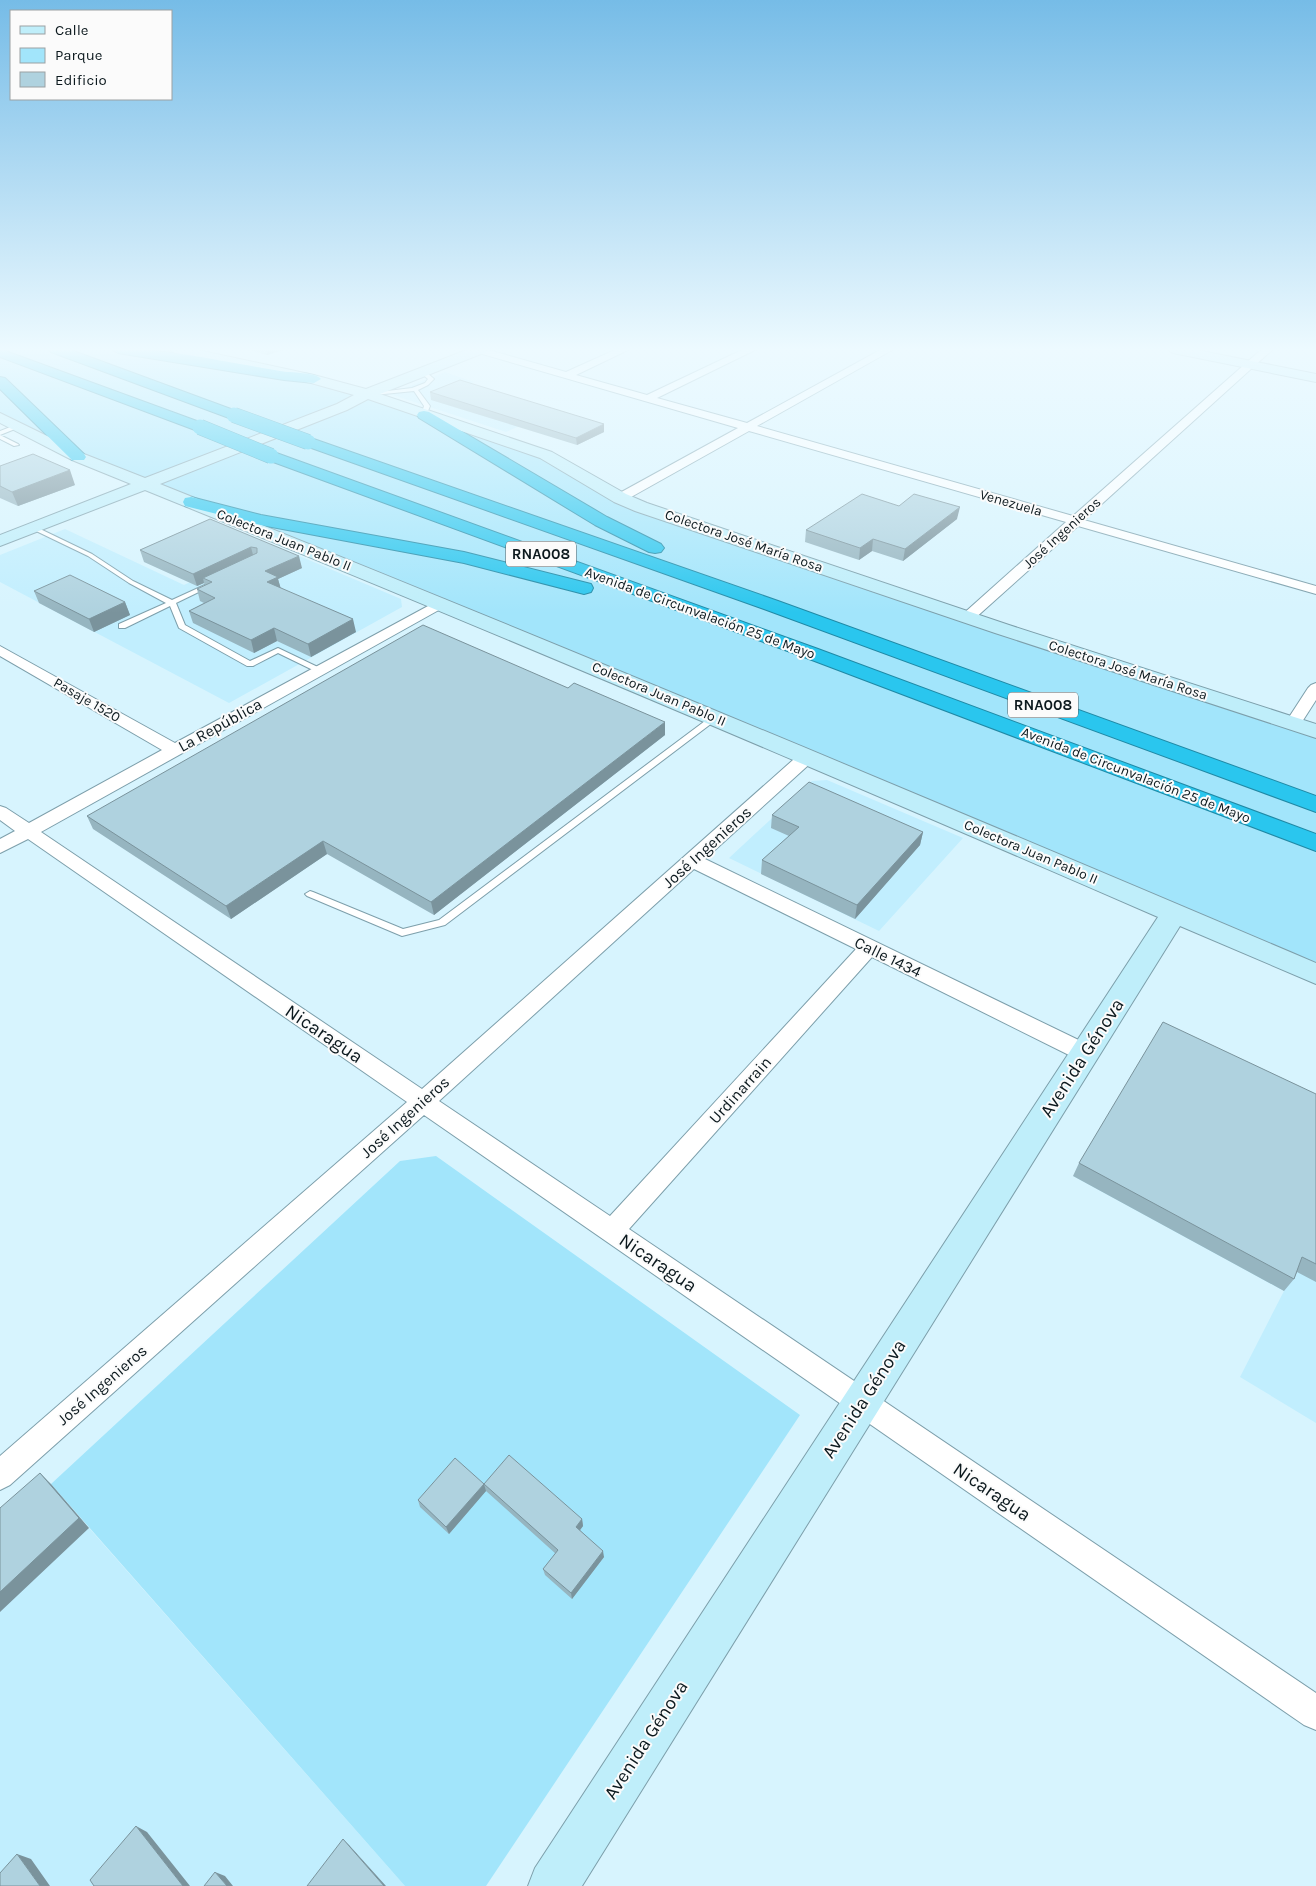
<svg xmlns="http://www.w3.org/2000/svg" width="1316" height="1886" font-family="Karla,sans-serif">
<style>
.built{fill:#c1eefe}
.green{fill:#a2e5fb}
.lines{fill:none;stroke-linecap:round;stroke-linejoin:round}
.lane-casing{stroke:#7d9fab;stroke-width:2}
.street-casing{stroke:#7d9fab;stroke-width:2}
.secondary-casing{stroke:#7d9fab;stroke-width:2}
.highway-casing{stroke:#2089a5;stroke-width:2}
.lane{fill:#fff;fill-rule:evenodd}
.street{fill:#fff;fill-rule:evenodd}
.secondary{fill:#bfeefa;fill-rule:evenodd}
.highway{fill:#2ac6ee;fill-rule:evenodd}
.highway-bridge-casing{stroke:#2089a5;stroke-width:16;stroke-linecap:butt}
.highway-bridge{stroke:#2ac6ee;stroke-width:15}
.wall{fill:#96b5c0}
.shaded-wall{fill:#7a939c}
.building{fill:#afd2df;stroke:#7a939c}
.labels{text-anchor:middle;dominant-baseline:central;stroke-width:4;stroke-linejoin:round;paint-order:stroke}
.far-street-label{font-size:14px;fill:#0c191e;stroke:#fbfbfb}
.shield{fill:#fbfbfb;stroke:#545d60;stroke-width:1}
.shield-label{font-size:15px;font-weight:bold;fill:#0c191e}
.street-label{font-size:16px;fill:#0c191e;stroke:#fbfbfb}
.near-street-label{font-size:19px;fill:#0c191e;stroke:#fbfbfb}
</style>
<rect width="100%" height="100%" fill="#d7f4fe"/>
<path class="built" d="M445,372L474,382L469,384L553,411L506,432L390,394Z
M65,529L184,585L271,544L401,599L402,607L229,703L0,582V555Z
M827,780L963,838L879,931L729,858L812,781Z
M1316,1112V1423L1240,1377L1284,1291L1073,1176Z
M51,1484L89,1528L405,1886H0V1529Z"/>
<path class="green" d="M0,349H175L314,379L546,455L620,498L1316,731V974L191,502L0,417Z
M436,1156L800,1415L486,1886H405L51,1484L400,1161Z"/>
<g class="lines">
<defs>
<path id="lane" d="M421,371H425L434,379L428,385L418,390L430,406L426,416L421,415L424,406L414,391L374,395L371,393L412,388L425,383L428,379L421,373Z
M18,424L20,425V427L0,435V431Z
M0,435L18,444L19,445L14,446L0,439Z
M32,527H36L92,554L133,581L172,600L207,584H211V586L176,603L185,625L250,661L278,648L324,670L320,672H317L278,653L253,666H247L179,628L170,606L125,628H119V624L166,603L129,583L88,556L32,529Z
M713,715H719L720,717L445,925L402,936L307,896L305,894L310,891L313,892L403,929L439,920Z"/>
<path id="street" d="M470,349H485L566,372L617,349H630L576,375L647,395L744,349H757L657,398L747,423L882,349H894L757,426L1073,516L1262,349H1273L1084,520L1316,586V594L1078,526L973,620H963L961,617L963,614L1066,522L749,431L624,501H616L614,498L616,495L738,428L472,351Z
M441,599L446,600L448,603L446,606L41,832L422,1089L802,752H814L816,756L814,760L705,859L1093,1047L1096,1053L1093,1059L1085,1061L1077,1059L872,957L629,1229L1316,1693V1730L1304,1725L424,1115L10,1485L0,1490V1456L407,1102L28,839L0,853V839L15,831L0,820V806L6,808L29,823L162,750L0,656V646L175,743ZM694,869L856,949L610,1216L439,1101Z
M1316,683V700L1300,725L1298,728H1286L1284,725L1308,688L1311,685Z"/>
<path id="secondary" d="M168,349H193L314,375L366,389L469,349H488L486,352L380,394L552,452L626,494L647,503L1009,625L1316,724V738L995,633L635,511L614,502L540,458L368,399L347,410L160,484C547,639 933,800 1316,963V984L1180,926L582,1886H528L535,1868L1158,917C822,771 485,628 145,490L0,546V535L131,484L72,460L0,423V413L84,454L145,478L337,404L354,395L311,383L175,353Z
M1166,349H1192L1316,374V382L1173,353Z"/>
<path id="highway" d="M0,349L205,424L208,427L205,430H195L0,357Z
M49,349H68L239,412L241,415L239,418H229L51,352Z
M111,349C167,348 225,362 280,371C290,373 316,372 321,379L314,383L284,380L118,353Z
M0,377L5,378L84,454L86,457L84,460H72L0,389Z
M424,411L429,412L607,517L661,544L664,548L661,552L655,553L649,552L595,525L419,418L417,415L419,412Z
M308,437L778,601L1316,796V812L764,609L303,445L300,442L303,439Z
M271,451L818,649L1316,834V851L804,657L265,459L263,456L265,453Z
M191,497L261,515L464,552L591,584L593,588L591,592L584,594L464,563L261,525L185,506L183,502L185,498Z"/>
</defs>
<use href="#lane" class="lane-casing"/>
<use href="#street" class="street-casing"/>
<use href="#secondary" class="secondary-casing"/>
<use href="#highway" class="highway-casing"/>
<use href="#lane" class="lane"/>
<use href="#street" class="street"/>
<use href="#secondary" class="secondary"/>
<use href="#highway" class="highway"/>
<defs>
<path id="highway-bridge" d="M234,415L308,442
M200,427L271,456"/>
</defs>
<use href="#highway-bridge" class="highway-bridge-casing"/>
<use href="#highway-bridge" class="highway-bridge"/>
</g>
<path class="wall" d="M247,349H286L267,355Z
M430,392L604,432L577,445L431,400Z
M0,466L75,485L18,506L0,498Z
M899,506L957,519L903,561L872,551L859,560L805,542L806,530Z
M210,519L302,568L278,579L280,587L356,632L311,657L277,641L254,653L193,623L189,611L204,603L200,601L197,589L205,585L204,583L197,586L144,562L140,550Z
M34,591L125,602L130,615L94,632L39,603Z
M665,735L434,915L327,854L231,919L93,829L87,816Z
M772,815L923,832L920,845L855,919L761,874L762,860L789,836L771,828Z
M1316,1094V1282L1297,1272L1294,1279L1284,1291L1073,1176L1079,1163Z
M484,1484L582,1519L583,1526L580,1530L604,1557L572,1599L545,1575L543,1569L556,1554L486,1491L449,1534L420,1507L418,1500Z"/>
<path class="shaded-wall" d="M266,349H286L267,355Z
M604,424V432L577,445L576,438Z
M70,470L75,485L18,506L12,492Z
M960,507L957,519L903,561L905,549Z
M873,539L872,551L859,560L860,548Z
M251,547L254,559L203,578L204,583L197,586L193,574Z
M299,556L302,568L278,579L281,589L271,594L265,571Z
M125,602L130,615L94,632L89,619Z
M353,619L356,632L311,657L308,644Z
M274,628L277,641L254,653L251,640Z
M665,722V735L434,915L431,902Z
M923,832L920,845L855,919L857,905Z
M323,841L327,854L231,919L226,906Z
M40,1473L51,1484L89,1528L0,1612V1592Z
M484,1484L486,1491L449,1534L446,1527Z
M582,1519L583,1526L577,1534L576,1527Z
M603,1551L604,1557L572,1599L571,1593Z
M136,1826L147,1832L190,1886H183Z
M343,1839L349,1845L386,1886H384Z
M17,1854L31,1859L50,1886H40Z
M215,1872L225,1876L233,1886H227Z"/>
<path class="building" d="M460,380L604,424L576,438L430,392Z
M33,454L70,470L12,492L0,486V466Z
M862,494L899,506L914,494L960,507L905,549L873,539L860,548L806,530Z
M210,519L299,556L265,571L278,577L267,582L353,619L308,644L274,628L251,640L189,611L215,598L197,589L212,582L203,578L257,553V548L251,547L193,574L140,550Z
M70,575L125,602L89,619L34,591Z
M423,625L568,688L574,683L665,722L431,902L323,841L226,906L87,816Z
M809,782L923,832L857,905L762,860L799,827L772,815Z
M1163,1022L1316,1094V1264L1302,1257L1294,1279L1079,1163Z
M509,1455L582,1519L576,1527L603,1551L571,1593L543,1569L558,1550L484,1484Z
M455,1458L484,1484L446,1527L418,1500Z
M40,1473L79,1518L0,1592V1508Z
M136,1826L183,1886H94L90,1880Z
M343,1839L384,1886H307Z
M17,1854L40,1886H0V1873Z
M215,1872L227,1886H204Z"/>
<linearGradient id="sky" x2="0" y2="1"><stop stop-color="#76bce7"/><stop offset="0.57" stop-color="#edfaff"/><stop offset="1" stop-color="#edfaff" stop-opacity="0"/></linearGradient>
<rect width="1316" height="613" fill="url(#sky)"/>
<g class="labels">
<g class="far-street-label">
<text transform="translate(1011 503) rotate(16)">Venezuela</text>
<text transform="translate(1062 533) rotate(-42)">José Ingenieros</text>
<text transform="translate(284 540) rotate(22)">Colectora Juan Pablo II</text>
<text transform="translate(744 541) rotate(19)">Colectora José María Rosa</text>
<text transform="translate(700 613) rotate(20)">Avenida de Circunvalación 25 de Mayo</text>
<text transform="translate(1128 670) rotate(18)">Colectora José María Rosa</text>
<text transform="translate(659 694) rotate(23)">Colectora Juan Pablo II</text>
<text transform="translate(87 700) rotate(30)">Pasaje 1520</text>
<text transform="translate(1136 775) rotate(21)">Avenida de Circunvalación 25 de Mayo</text>
<text transform="translate(1031 852) rotate(23)">Colectora Juan Pablo II</text>
</g>
<g class="shield">
<rect x="506" y="541.5" width="70" height="25" rx="4"/>
<rect x="1008" y="692.5" width="70" height="25" rx="4"/>
</g>
<g class="shield-label">
<text x="541" y="554">RNA008</text>
<text x="1043" y="705">RNA008</text>
</g>
<g class="street-label">
<text transform="translate(220 725) rotate(-29)">La República</text>
<text transform="translate(707 847) rotate(-42)">José Ingenieros</text>
<text transform="translate(888 957) rotate(26)">Calle 1434</text>
<text transform="translate(740 1090) rotate(-48)">Urdinarrain</text>
<text transform="translate(405 1117) rotate(-42)">José Ingenieros</text>
<text transform="translate(102 1385) rotate(-41)">José Ingenieros</text>
</g>
<g class="near-street-label">
<text transform="translate(324 1034) rotate(34)">Nicaragua</text>
<text transform="translate(1082 1058) rotate(-57)">Avenida Génova</text>
<text transform="translate(658 1263) rotate(34)">Nicaragua</text>
<text transform="translate(864 1399) rotate(-57)">Avenida Génova</text>
<text transform="translate(992 1492) rotate(34)">Nicaragua</text>
<text transform="translate(646 1740) rotate(-57)">Avenida Génova</text>
</g>
</g>
<rect x="10" y="10" width="162" height="90" fill="#fbfbfb" stroke="#9ba1a3"/>
<rect x="20" y="26" width="25" height="8" fill="#bfeefa" stroke="#9ba1a3"/>
<text x="55" y="35" font-size="15" fill="#0c191e">Calle</text>
<rect x="20" y="48" width="25" height="15" fill="#a2e5fb" stroke="#9ba1a3"/>
<text x="55" y="60" font-size="15" fill="#0c191e">Parque</text>
<rect x="20" y="72" width="25" height="15" fill="#afd2df" stroke="#9ba1a3"/>
<text x="55" y="85" font-size="15" fill="#0c191e">Edificio</text>
</svg>
